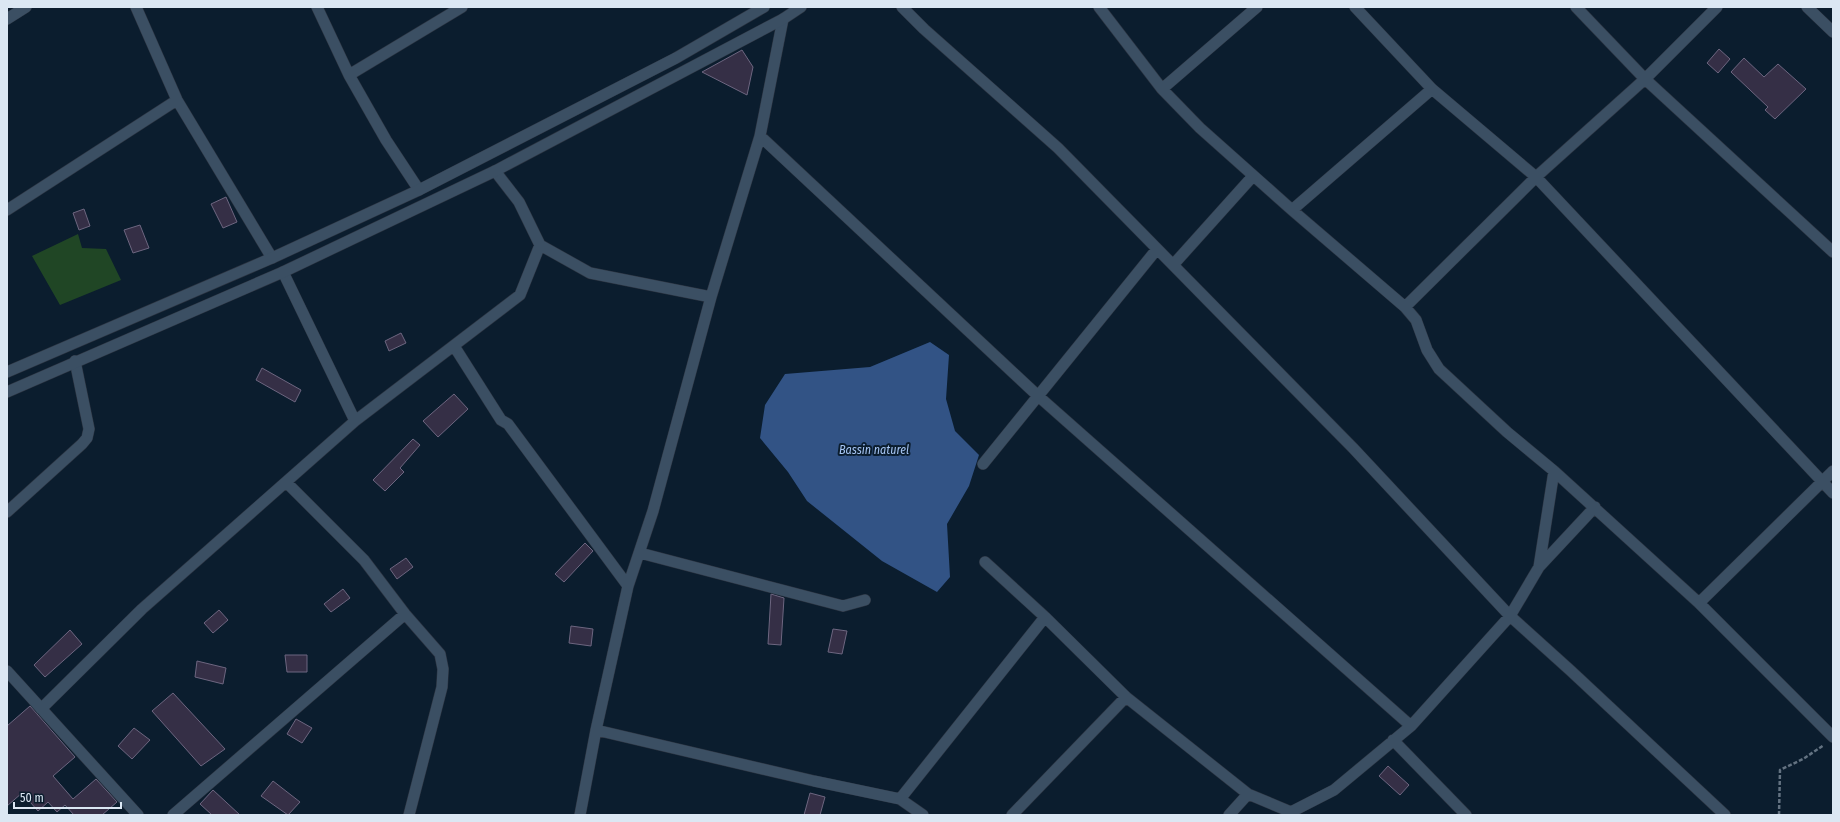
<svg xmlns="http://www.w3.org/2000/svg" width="1840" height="822" font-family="'Fira Sans Condensed',sans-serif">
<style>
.green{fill:#204625}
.water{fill:#325385}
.building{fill:#352f46;stroke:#6d6680}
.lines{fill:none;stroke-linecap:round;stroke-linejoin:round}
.minor-casing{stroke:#2c3441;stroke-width:12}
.secondary-casing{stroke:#2c3441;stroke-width:12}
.path{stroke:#637281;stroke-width:2.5;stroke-dasharray:4 2;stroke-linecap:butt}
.minor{stroke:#3b4f63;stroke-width:11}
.secondary{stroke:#3b4f63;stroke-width:11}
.labels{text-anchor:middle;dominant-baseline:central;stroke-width:4;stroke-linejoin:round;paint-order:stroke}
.water-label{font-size:12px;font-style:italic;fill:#a7c6f4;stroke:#0b1d2e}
</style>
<rect width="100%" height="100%" fill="#0b1d2e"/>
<path class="green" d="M78,234L82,248L106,249L121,280L60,305L32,256Z"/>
<path class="water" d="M930,342L949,355L946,399L955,431L979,455L969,486L947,524L950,577L937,592L882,561L807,501L788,472L760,438L765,405L785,374L870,367Z"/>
<path class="building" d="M1719,49L1730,59L1718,73L1707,63Z
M742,50L753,67L747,95L702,72Z
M1744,58L1764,77L1778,64L1806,89L1775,119L1765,110L1768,107L1731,72Z
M226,197L237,222L223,228L211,204Z
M84,209L90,226L79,230L73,213Z
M140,225L149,248L133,253L124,230Z
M401,333L406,343L389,351L385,341Z
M262,368L301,390L295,402L256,380Z
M454,394L468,409L438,437L423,421Z
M413,439L420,445L400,468L404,472L385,491L373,480Z
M585,543L593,551L564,582L555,574Z
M406,558L413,567L397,579L390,569Z
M343,589L350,598L331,612L324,604Z
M771,594L784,598L781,645L768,644Z
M219,610L228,620L213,633L204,623Z
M571,626L593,629L591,646L569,643Z
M833,629L847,631L842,654L828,652Z
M70,630L82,644L45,677L34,665Z
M285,655H307V672H287Z
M197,661L226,668L223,684L195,677Z
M173,693L225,749L201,766L152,711Z
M30,706L75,757L53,776L73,799L96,779L117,802L102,815H74L65,805L57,812L48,802L38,811L22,793L7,806V726Z
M296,719L312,728L302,743L287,734Z
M134,728L150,740L132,759L118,746Z
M1388,766L1409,785L1400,795L1379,776Z
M273,781L300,802L288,815L261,796Z
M213,790L240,815H212L200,804Z
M810,793L825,797L820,815H804Z"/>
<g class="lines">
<defs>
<path id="minor" d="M136,7L177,100L272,258
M317,7L349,75L386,140L419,190
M902,7L924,29L1058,148L1353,448L1510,616L1571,671L1725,815
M1099,7L1162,89L1200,128L1292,210L1405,307L1416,320L1427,350L1439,369L1507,432L1554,471L1539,567
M1355,7L1432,89L1536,177L1833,493
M1576,7L1645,79L1833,252
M1807,7L1833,32
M7,19L26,7
M349,75L462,7
M1162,89L1257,7
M760,136L1037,395L1411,726
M495,171L519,202L540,245L590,273L711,297
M7,210L177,100
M1292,210L1432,89
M1173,265L1253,176
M283,272L355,421
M1405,307L1536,177L1645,79L1717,7
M454,346L501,420L508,424L628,586
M983,464L1157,249
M1554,471L1699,603L1833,737
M286,482L364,560L405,614L440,654L443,669L442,687L409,815
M7,512L82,444L87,438L89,429L75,361
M640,553L843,606L865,600
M985,562L1045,617L1126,697L1248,794L1291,812L1334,790L1411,726L1510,616L1539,567L1595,507
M1699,603L1833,471
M7,671L138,815
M41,709L142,609L355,421L520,295L540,245
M596,730L814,781L900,799L923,815
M1393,740L1466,815
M900,799L1045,617
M173,815L405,614
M580,815L596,730L628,586L653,511L711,297L760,136L783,19
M1012,815L1126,697
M1229,815L1248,794"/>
<path id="secondary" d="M7,372L272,258L419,190L676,58L764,7
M7,392L283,272L495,171L783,19L801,7"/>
</defs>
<use href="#minor" class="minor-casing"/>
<use href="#secondary" class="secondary-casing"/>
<path class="path" d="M1779,815L1780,770L1803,759L1824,745"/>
<use href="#minor" class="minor"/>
<use href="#secondary" class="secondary"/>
</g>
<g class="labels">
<g class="water-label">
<text x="874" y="450">Bassin naturel</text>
</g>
</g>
<rect width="1840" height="822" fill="none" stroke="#dbe7f3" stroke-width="16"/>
<path d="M14 802v6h107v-6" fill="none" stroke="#dbe7f3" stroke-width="2"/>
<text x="20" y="802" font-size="12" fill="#dbe7f3" stroke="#0b1d2e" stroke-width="3" paint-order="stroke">50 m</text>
</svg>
